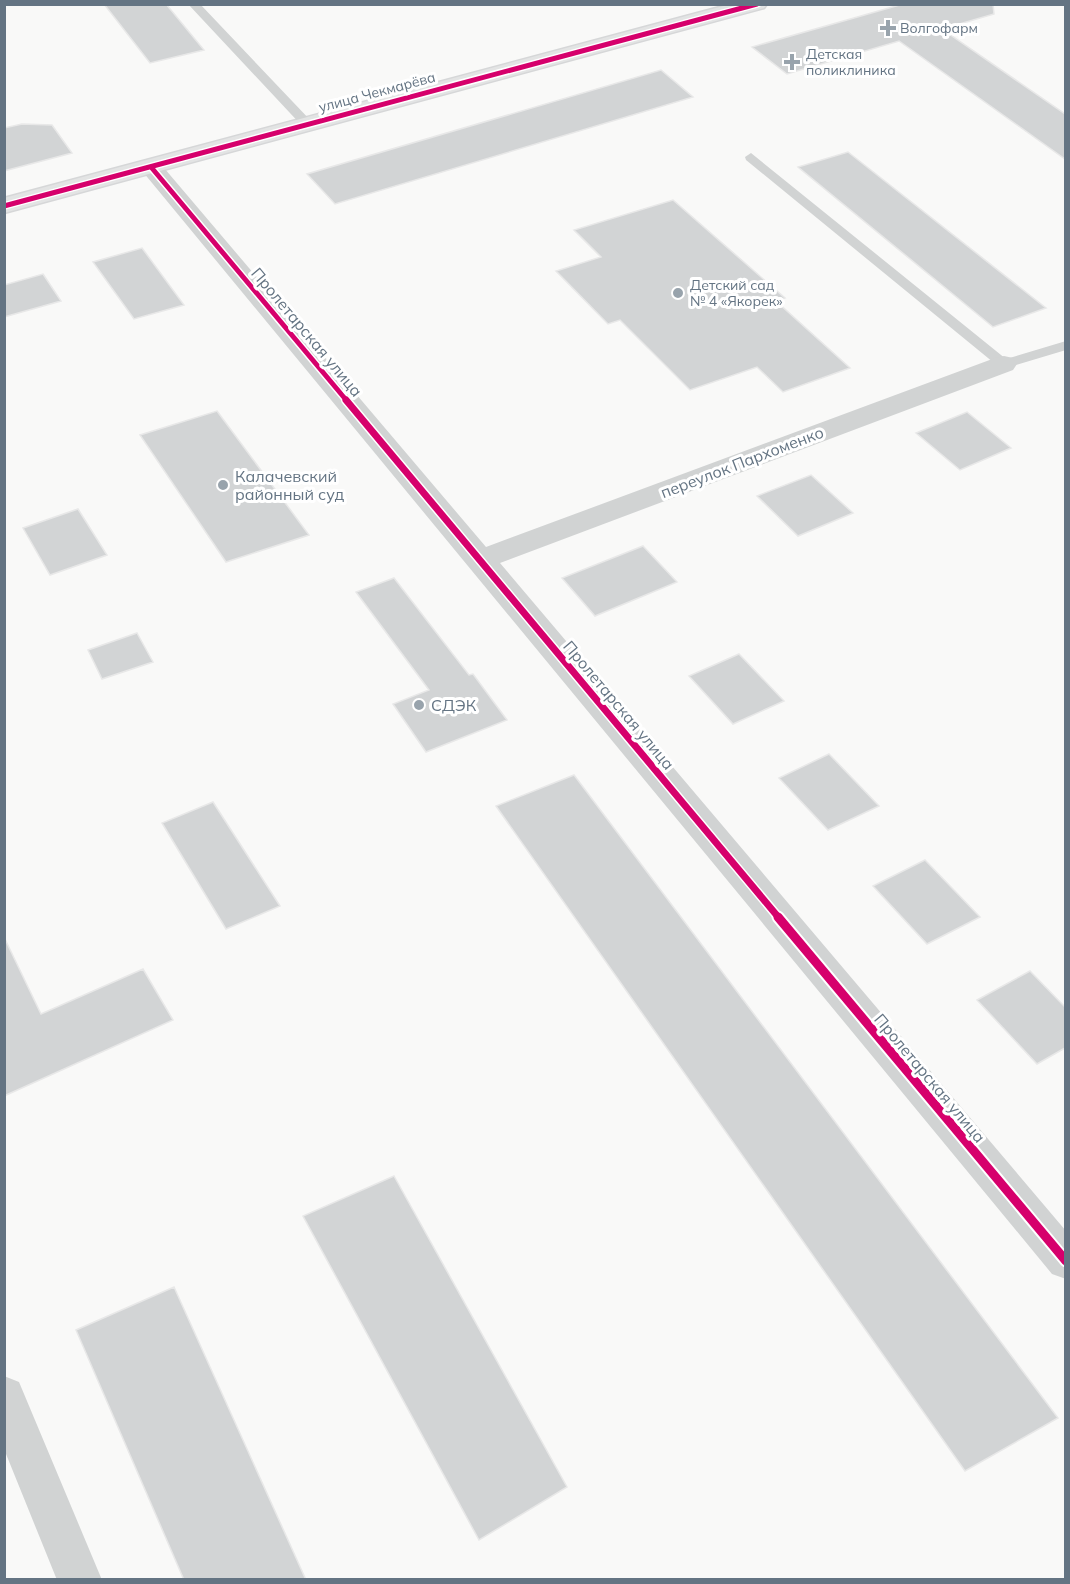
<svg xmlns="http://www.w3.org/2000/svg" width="1070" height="1584" font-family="Mulish,sans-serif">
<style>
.building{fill:#d2d4d5;stroke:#e8e8e8;stroke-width:1.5}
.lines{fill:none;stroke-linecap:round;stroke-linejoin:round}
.secondary-casing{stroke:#d6d7d8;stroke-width:3}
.lane{fill:#d1d3d3;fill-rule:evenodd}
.street{fill:#d1d3d3;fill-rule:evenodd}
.secondary{fill:#e3e4e4;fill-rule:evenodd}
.cycleway-far2-casing{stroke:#fff;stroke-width:8}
.cycleway-far1-casing{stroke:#fff;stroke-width:10}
.cycleway-casing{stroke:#fff;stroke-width:13}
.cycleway-far2{stroke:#d6006c;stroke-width:5}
.cycleway-far1{stroke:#d6006c;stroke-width:7}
.cycleway{stroke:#d6006c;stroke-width:9}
.poi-dot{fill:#98a3ac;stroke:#fff;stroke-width:2}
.labels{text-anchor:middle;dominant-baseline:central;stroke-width:6;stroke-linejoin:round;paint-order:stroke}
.far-poi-label{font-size:14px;fill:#647483;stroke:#fff;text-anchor:start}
.far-street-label{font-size:14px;fill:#647483;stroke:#fff}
.street-label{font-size:16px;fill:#647483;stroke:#fff}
.poi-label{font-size:16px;fill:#647483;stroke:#fff;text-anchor:start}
</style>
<rect width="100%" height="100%" fill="#f9f9f8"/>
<path class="building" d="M104,4H166L204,50L150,63Z
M903,4H993L994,14L942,29L1065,114V159L899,41L787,74L752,47Z
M661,70L693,97L335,204L307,174Z
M22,124L52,125L72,153L4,171V128Z
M848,152L1046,308L993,327L798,167Z
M673,200L785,298L776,301L850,368L783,392L757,367L690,390L620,320L608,324L556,271L601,257L574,230Z
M142,248L184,305L134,319L93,262Z
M43,274L61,301L4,317V285Z
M217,411L309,535L226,562L140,435Z
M967,412L1011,448L960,470L916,433Z
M811,475L853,513L798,536L757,496Z
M78,509L107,555L50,575L23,528Z
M643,546L677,582L595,616L562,578Z
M394,578L469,675L473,674L507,720L426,752L393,704L429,690L356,592Z
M137,633L153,662L102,679L88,650Z
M739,654L784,701L733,724L689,676Z
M829,754L879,806L828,830L779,778Z
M574,775L1058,1418L965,1471L496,806Z
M213,802L280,906L226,929L162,823Z
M925,860L980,917L927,944L873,886Z
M4,937L41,1014L143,969L173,1020L4,1096Z
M1030,971L1065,1007V1048L1037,1064L977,1000Z
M394,1176L567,1487L479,1540L303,1216Z
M174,1287L306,1580H184L76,1330Z"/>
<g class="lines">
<defs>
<path id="secondary" d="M731,4H767L764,8L4,213V198Z"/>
</defs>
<use href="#secondary" class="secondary-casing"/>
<path class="lane" d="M188,4H200L312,122V128H304Z
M751,153L1006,359L1066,341V350L1009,367H999L746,160L745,157Z"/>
<path class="street" d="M151,160L159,162L486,547L995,358L1004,356L1013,358L1017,364L1013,370L500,563L1066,1231V1279L1052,1274L143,172L139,167L143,162Z
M4,1376L19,1382L102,1580H57L4,1449Z"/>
<use href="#secondary" class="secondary"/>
<defs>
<path id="cycleway-far2" d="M151,167L347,401
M4,206L757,4"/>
<path id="cycleway-far1" d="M346,400L779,918"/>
<path id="cycleway" d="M778,917L1066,1261"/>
</defs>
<use href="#cycleway-far2" class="cycleway-far2-casing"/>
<use href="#cycleway-far1" class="cycleway-far1-casing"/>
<use href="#cycleway" class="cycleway-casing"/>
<use href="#cycleway-far2" class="cycleway-far2"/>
<use href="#cycleway-far1" class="cycleway-far1"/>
<use href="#cycleway" class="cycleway"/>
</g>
<g class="poi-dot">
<path d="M885 19h6v6h6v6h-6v6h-6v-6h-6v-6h6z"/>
<path d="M789 53h6v6h6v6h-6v6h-6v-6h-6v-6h6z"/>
<circle cx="678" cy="293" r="6"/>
<circle cx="223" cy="485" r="6"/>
<circle cx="419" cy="705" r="6"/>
</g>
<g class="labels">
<g class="far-poi-label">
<text x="900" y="28">Волгофарм</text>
<text x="806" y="54">Детская<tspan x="806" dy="16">поликлиника</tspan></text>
<text x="690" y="285">Детский сад<tspan x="690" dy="16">№ 4 «Якорек»</tspan></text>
</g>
<g class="far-street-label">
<text transform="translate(377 92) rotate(-15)">улица Чекмарёва</text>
</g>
<g class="street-label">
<text transform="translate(307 332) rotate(50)">Пролетарская улица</text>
<text transform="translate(742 462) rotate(-21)">переулок Пархоменко</text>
<text transform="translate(619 705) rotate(50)">Пролетарская улица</text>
<text transform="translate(930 1078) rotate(50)">Пролетарская улица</text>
</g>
<g class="poi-label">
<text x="235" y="476">Калачевский<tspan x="235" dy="18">районный суд</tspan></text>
<text x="431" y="705">СДЭК</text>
</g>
</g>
<rect width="1070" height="1584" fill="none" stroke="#647483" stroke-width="12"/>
</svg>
